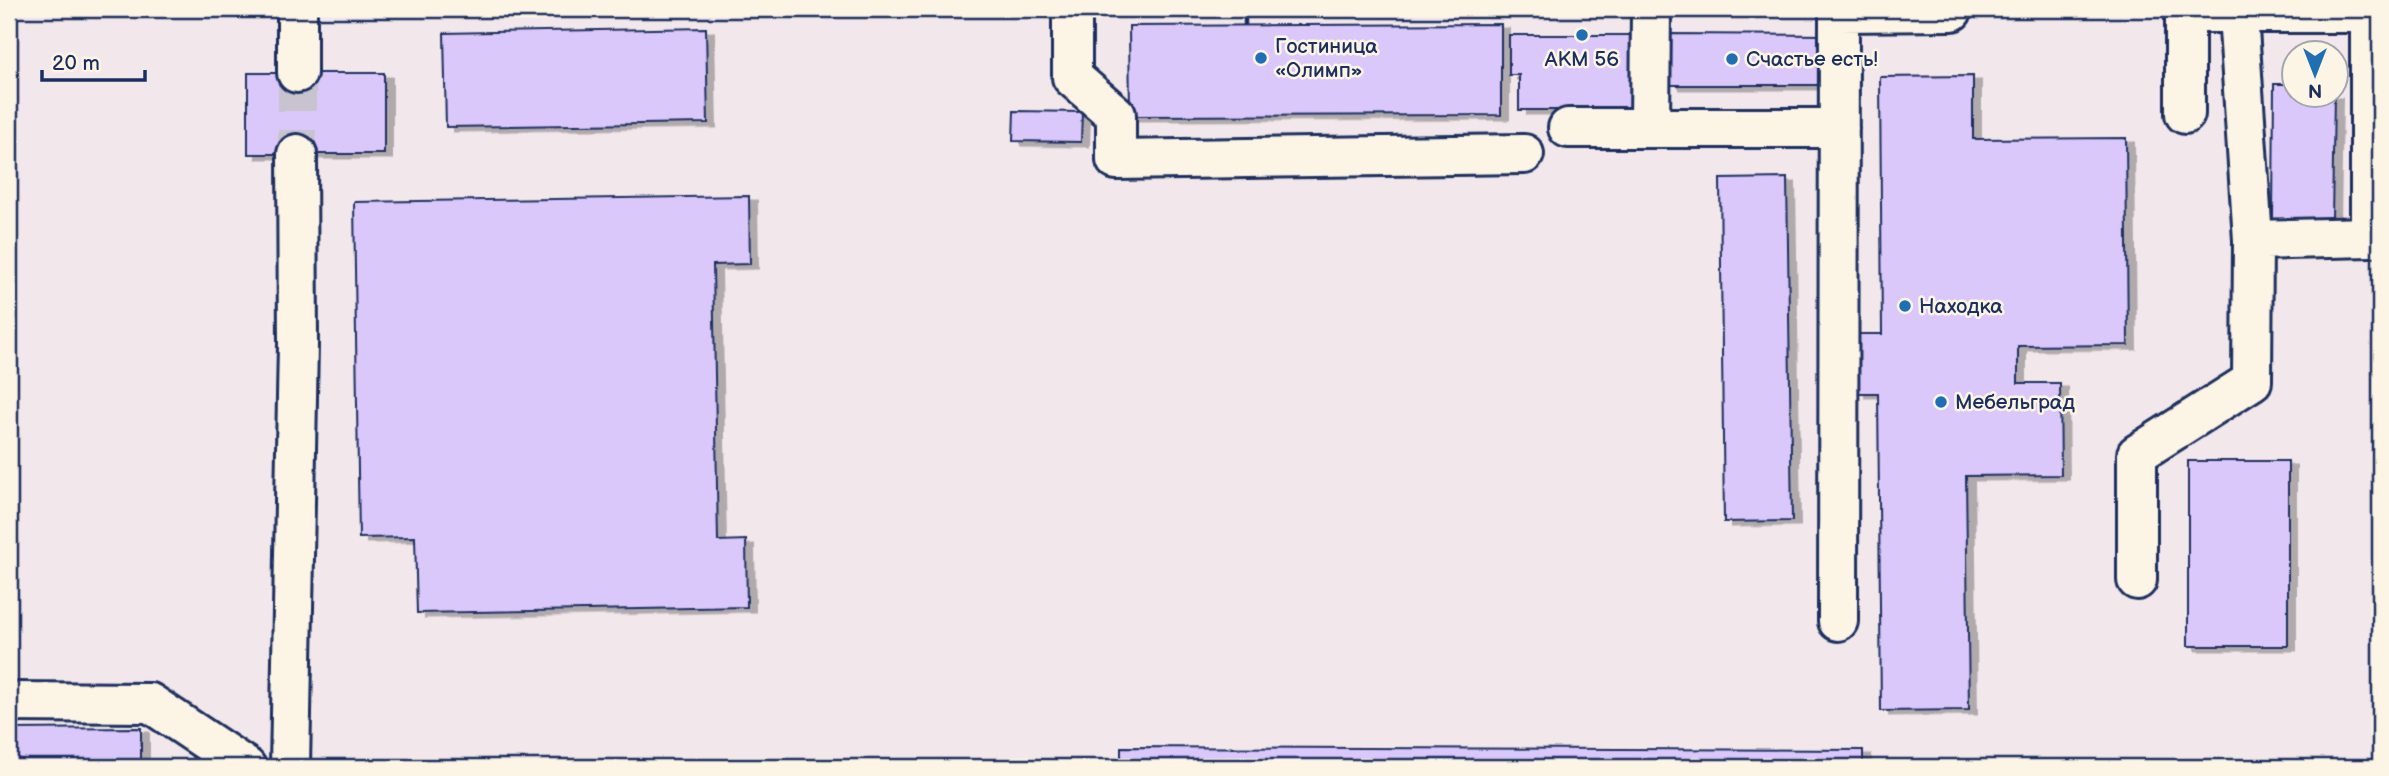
<svg xmlns="http://www.w3.org/2000/svg" width="2389" height="776" font-family="'Balsamiq Sans',sans-serif">
<style>
.building{fill:#dbc8fa;stroke:#1b2f5e;stroke-width:2;filter:url(#shadow)}
.lines{fill:none;stroke-linecap:round;stroke-linejoin:round}
.minor-tunnel{stroke:#c7c3cf;stroke-width:38;stroke-dasharray:38 19;stroke-linecap:butt}
.minor-casing{stroke:#1b2f5e;stroke-width:44}
.path{stroke:#1b2f5e;stroke-width:4.5;stroke-dasharray:7 5;stroke-linecap:butt}
.minor{stroke:#fcf5e5;stroke-width:38}
.poi-dot{fill:#1f6fb2;stroke:#fcf5e5;stroke-width:2.5}
.labels{text-anchor:middle;dominant-baseline:central;stroke-width:5;stroke-linejoin:round;paint-order:stroke}
.poi-label{font-size:21px;fill:#1b2f5e;stroke:#fcf5e5;text-anchor:start}
</style>
<defs>
<filter id="shadow"><feDropShadow dx="8" dy="4.5" stdDeviation="0" flood-color="#0004"/></filter>
</defs>
<rect width="100%" height="100%" fill="#f2e8eb"/>
<filter id="ink" filterUnits="userSpaceOnUse"><feTurbulence type="fractalNoise" baseFrequency=".0143" numOctaves="2"/><feDisplacementMap in="SourceGraphic" scale="14" xChannelSelector="R" yChannelSelector="G"/><feConvolveMatrix kernelMatrix="1 2 1 2 8 2 1 2 1" color-interpolation-filters="sRGB"/></filter>
<g filter="url(#ink)">
<path class="building" d="M1501,24V115L1130,116L1129,26Z
M706,28L708,123L446,127L444,33Z
M1671,34L1829,35V85H1671Z
M1509,35H1637V110H1519V75H1509Z
M248,73H384V154H248Z
M1973,76V139L2126,138L2128,345L2018,346V383H2060L2061,475L1966,476L1969,710L1881,711L1878,393H1857L1856,334H1882L1880,77Z
M2274,84H2294V94H2334L2332,221L2273,220Z
M1014,111L1082,112L1081,142L1013,141Z
M1787,178L1792,521L1724,522L1720,179Z
M749,196L750,264L713,265L718,541L746,540L747,607L417,613L415,537L359,538L354,202Z
M2188,461H2288V646H2188Z
M141,728V767H9V729Z
M1121,747L1863,750V767H1121Z"/>
<g class="lines">
<path class="minor-tunnel" d="M297,73V154"/>
<defs>
<path id="minor" d="M297,9V73
M1072,9V77L1116,115V160L1524,154
M1839,12L1952,11
M2185,13H2370V237L2253,240
M2185,114V9
M1568,128H1839
M1650,128L1651,9
M2137,580V454L2252,381L2253,240L2238,14
M1838,621L1839,9
M9,702L150,703L246,767
M290,767L298,344L297,154"/>
</defs>
<use href="#minor" class="minor-casing"/>
<path class="path" d="M1245,25V9"/>
<use href="#minor" class="minor"/>
</g>
</g>
<g class="poi-dot">
<circle cx="1582" cy="35" r="7"/>
<circle cx="1261" cy="58" r="7"/>
<circle cx="1732" cy="59" r="7"/>
<circle cx="1905" cy="306" r="7"/>
<circle cx="1941" cy="402" r="7"/>
</g>
<g class="labels">
<g class="poi-label">
<text x="1275" y="46">Гостиница<tspan x="1275" dy="24">«Олимп»</tspan></text>
<text x="1582" y="59" text-anchor="middle">АКМ 56</text>
<text x="1746" y="59">Счастье есть!</text>
<text x="1919" y="306">Находка</text>
<text x="1955" y="402">Мебельград</text>
</g>
</g>
<rect width="2389" height="776" fill="none" stroke="#fcf5e5" stroke-width="35"/>
<rect x="18" y="18" width="2354" height="741" fill="none" stroke="#1b2f5e" stroke-width="2.5" filter="url(#ink)"/>
<g transform="translate(2315 74) rotate(180)"><circle r="33" fill="#fcf5e5" stroke="#a2a6af" stroke-width="2"/>
<path d="M0-5L12 26L0 18L-12 26Z" fill="#1f6fb2"/>
<text y="-10" font-size="19" font-weight="bold" text-anchor="middle" fill="#1b2f5e">N</text>
</g>
<path d="M42 70v10h103v-10" fill="none" stroke="#1b2f5e" stroke-width="3.5"/>
<text x="52" y="70" font-size="21" fill="#1b2f5e" stroke="#fcf5e5" stroke-width="5" paint-order="stroke">20 m</text>
</svg>
